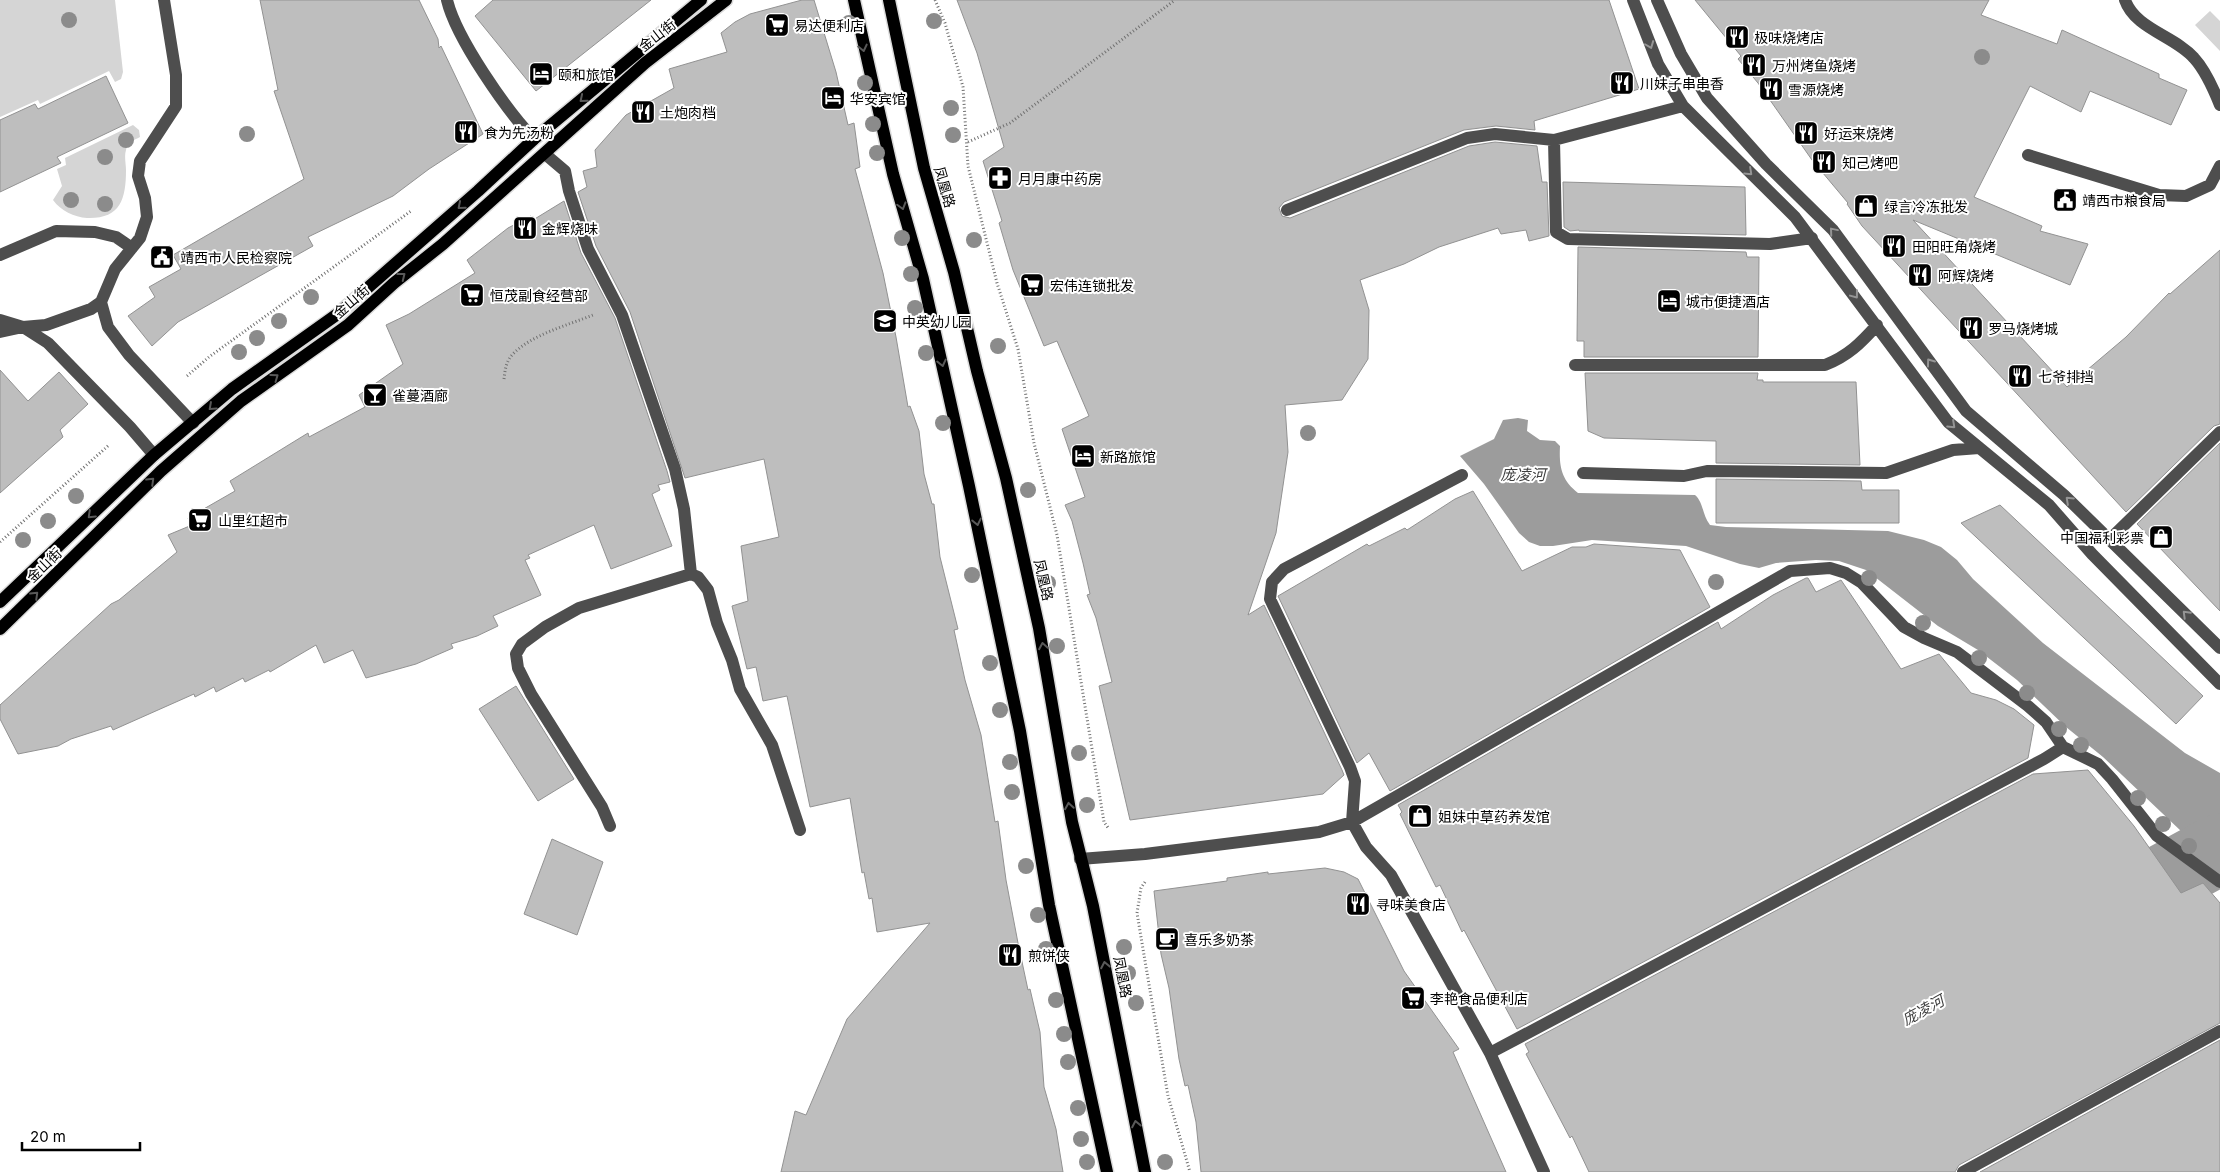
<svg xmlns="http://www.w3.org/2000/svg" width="2220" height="1172" font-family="Inter,'Noto Sans SC',sans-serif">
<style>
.green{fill:#d5d5d5}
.water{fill:#9c9c9c}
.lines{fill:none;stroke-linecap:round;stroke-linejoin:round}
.river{stroke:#9c9c9c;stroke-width:71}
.building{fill:#bebebe;stroke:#929292}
.major-casing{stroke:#dbdbdb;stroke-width:15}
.path{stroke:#707070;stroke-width:3;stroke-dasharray:1 2.5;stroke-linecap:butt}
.minor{stroke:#4e4e4e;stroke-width:12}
.major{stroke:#000;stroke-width:12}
.tree{fill:#8b8b8b}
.oneway{stroke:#959595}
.oneway2{stroke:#595959}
.labels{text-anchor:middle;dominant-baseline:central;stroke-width:4;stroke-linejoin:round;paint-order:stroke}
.poi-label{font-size:14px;fill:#000;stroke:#fff;text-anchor:start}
.street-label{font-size:14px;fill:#000;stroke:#fff}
.water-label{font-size:15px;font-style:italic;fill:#3d3d3d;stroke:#fff}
</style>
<rect width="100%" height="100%" fill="#fff"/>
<path class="green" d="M0,0H115L123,72L121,79L115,82L109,71L40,104L38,100L0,117Z
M2210,11L2220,21V51L2195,25Z
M133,125L139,130L140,137C134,140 127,143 126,150C124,156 126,164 126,170C126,200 120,219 87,218C74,217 61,211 53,200L62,186L57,169L66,165L65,158Z"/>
<path class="water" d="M1518,418L1528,420L1527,431L1540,440L1555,441L1560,446C1559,466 1561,480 1578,493L1695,495C1704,503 1702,515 1710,525L1726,527L1888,531L1924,540L1941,547L1957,560L1973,579L2043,643L2185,753L2220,773V865L2201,850L2103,757L2066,727L2017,680L1978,650L1938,626L1866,570L1839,561L1816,560L1776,563L1759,568L1740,564L1686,546L1592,540L1553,546H1540L1529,542L1519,533L1484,484L1460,456L1494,439L1503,420Z"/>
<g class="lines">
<path class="river" d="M2113,907L2220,849"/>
</g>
<path class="building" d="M260,0H419L438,39L439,48L441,46L483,134L429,169L393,196L308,237L313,246L178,322L152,346L128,316L155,297L149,287L181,269L173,255L304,179L274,91L278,90Z
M493,0H651L536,91L475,16Z
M802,0H814L836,72L848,125L854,123L860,167L855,169L883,273L896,337L908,407L910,406L919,431L924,474L932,504H934L940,557L958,629L954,630L965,680L981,735L995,822L998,821L1006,880L1018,943L1028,990L1030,989L1040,1032L1044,1087L1056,1129L1063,1172H781L795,1111L806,1115L847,1019L930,923L877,932L872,898L869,899L864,872L862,873L850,798L810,807L787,696L763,701L756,667L747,669L732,606L748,601L741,546L779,537L764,459L685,478L630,312L596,246L578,192L587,187L583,171L597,167L595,150L626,115L674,88L669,69L727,52L721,33L735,22L750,14Z
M957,0H1609L1639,89L1534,121L1535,130L1496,126L1464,130L1284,202L1279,208L1282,216L1290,218L1469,146L1495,142L1537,146L1542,182H1547L1549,236L1529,241L1526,230L1501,234L1498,228L1439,247L1404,264L1360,280L1369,310L1368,359L1342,400L1285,405L1288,452L1276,533L1248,615L1264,605L1342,770L1344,775L1323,794L1130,820L1099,686L1112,682L1096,618L1087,595L1090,594L1083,563L1072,521L1065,505L1085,497L1062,429L1089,416L1057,341L1044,346L1013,270L999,223L1002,221L983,161L1004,147L977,53Z
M1695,0H1989L1981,15L2057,44L2062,30L2159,74V78L2187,90L2171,125L2090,91L2081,112L2030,86L1974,197L2042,226L2040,231L2088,244L2070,285L1913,220L2067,387L2126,337L2169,293L2170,294L2220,250V424L2214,426L2126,512L1862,226L1847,204L1848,203L1812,160L1758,83L1738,59L1741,56Z
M106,76L128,123L57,157L61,163L0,192V120L35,104L38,109Z
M1563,182L1745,187L1746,235L1579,231V230L1570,231L1564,227Z
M564,201L581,253L615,318L667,471L670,482L658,485L660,490L652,494L672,546L611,569L594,525L528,555L530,558L525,560L541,595L493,616L498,626L477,636L451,644L453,648L416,664L366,678L353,650L324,663L316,645L270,672L269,670L245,682L243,678L216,692L214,687L195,697L194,694L113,730L111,726L71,739L58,746L18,754L0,719V705L111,604L119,600L177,552L168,535L192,525L188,518L235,491L230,481L308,433L309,437L365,407L359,395L403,364L386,325L409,314L475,273L467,260L508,228L531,216L533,220Z
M1578,247L1746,252L1747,257H1759L1758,357H1584V341H1577Z
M0,370L28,401L59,372L88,404L60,430L63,437L0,493Z
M1585,373H1758L1757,380H1763V382H1856L1860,465L1716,463V441L1604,438L1588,431Z
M2220,443V611L2137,524Z
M1716,479L1861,481L1862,490H1899V523H1716Z
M1473,491L1522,571L1572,547H1586L1594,544L1680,550L1710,607L1390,791L1369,753L1357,763L1278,596L1367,544L1369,546L1405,528L1407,530L1455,499Z
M2000,505L2203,696L2176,724L1961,523Z
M1806,578H1808L1816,592L1841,580L1901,669L1939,654L1971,693L1996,700L2014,709L2034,725L2028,758L1517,1029L1464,930L1462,932L1440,885L1436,887L1400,814L1402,812L1398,805L1718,622L1721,629L1773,595Z
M516,686L574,779L538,801L479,709Z
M2088,770L2134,826L2181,893L2203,883L2220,903V1023L1959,1165L1955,1172H1589L1572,1136L1570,1138L1526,1054L1529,1052L1525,1044L2033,774Z
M552,839L603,862L577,935L524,914Z
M1325,868L1344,872L1358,879L1404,971L1459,1049L1453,1052L1506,1172H1201L1196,1122L1188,1085L1185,1086L1179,1059L1169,988L1161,954L1154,891L1227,881V878L1268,872V874Z
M2220,1040V1172H1980Z"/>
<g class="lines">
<defs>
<path id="major" d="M854,0L893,174L923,279L969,486L1020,731L1049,905L1107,1172
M889,0L924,168L954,272L977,371L1006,478L1039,628L1072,822L1093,906L1145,1172
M0,602L154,455L232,389L339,313L478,191L534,139L701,0
M0,629L161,471L241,401L348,325L394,283L443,244L645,63L726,0"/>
</defs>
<use href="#major" class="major-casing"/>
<path class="path" d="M935,0L945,23L963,87L968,166L997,283L1018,349L1034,443L1057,535L1104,822L1109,829
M968,142L1010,123L1175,0
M187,376L209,357L411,211
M504,379C505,370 506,361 513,354C531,335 568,325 593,315
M0,542L109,445
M1145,882L1141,888L1137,913L1143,949L1168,1096L1190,1172"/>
<path class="minor" d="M164,0L176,75V106L140,161L138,176L145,198L147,217L140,238L115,269L101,302L108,327L129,355L193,423
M447,0C456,38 507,111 534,139
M1633,0L1658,64L1683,106L1795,217L1948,422L2049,505L2092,554L2220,684
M1657,0L1681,54L1707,98L1766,164L1833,230L1966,411L2064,495L2220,648
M2125,0C2135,29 2175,36 2194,58C2205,70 2214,90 2220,105
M1554,140L1556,232L1568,239L1770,244L1812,238
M545,154L565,171L569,191L588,249L622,315L675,469L684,509L691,574L698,577L708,590L717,623L732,660L740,689L772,745L800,830
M2028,155L2159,195L2186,196L2210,185L2220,166
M1287,210L1467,138L1495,134L1554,140L1683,106
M0,255L56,231L95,232L116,237L132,248
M0,320L23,327L48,343L130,427L154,455
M0,332L23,327L46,325L91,309L101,302
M1575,365H1825C1848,356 1861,343 1877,325
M1583,473L1684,476L1707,471L1886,473L1953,450L1979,448
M1462,475L1284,569L1272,582L1270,599L1350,767L1355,781L1352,822L1366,847L1391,875L1490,1053L1544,1172
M2110,539L2220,432
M610,826L602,807L531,694L518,668L516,654L522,644L545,627L579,608L691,574
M1080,859L1145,854L1319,832L1352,822L1790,571L1830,568L1846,573L1862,583L1904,627L1924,638L1957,652L2028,706L2046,722L2063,747L2098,764L2112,779L2157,836L2220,882
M1490,1053L2044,759L2063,747
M1963,1172L2220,1031"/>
<use href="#major" class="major"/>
</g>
<g class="tree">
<circle cx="69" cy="20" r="8"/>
<circle cx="934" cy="21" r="8"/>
<circle cx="849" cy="23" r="8"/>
<circle cx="1982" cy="57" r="8"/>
<circle cx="865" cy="83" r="8"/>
<circle cx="951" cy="108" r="8"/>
<circle cx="873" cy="124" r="8"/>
<circle cx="247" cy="134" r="8"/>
<circle cx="953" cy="135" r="8"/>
<circle cx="126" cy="140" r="8"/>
<circle cx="877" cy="153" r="8"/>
<circle cx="105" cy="157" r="8"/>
<circle cx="71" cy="200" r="8"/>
<circle cx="105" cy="204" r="8"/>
<circle cx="902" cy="238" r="8"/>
<circle cx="974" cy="240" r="8"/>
<circle cx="911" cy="274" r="8"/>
<circle cx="311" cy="297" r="8"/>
<circle cx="915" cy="308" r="8"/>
<circle cx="279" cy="321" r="8"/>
<circle cx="257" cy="338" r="8"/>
<circle cx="998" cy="346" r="8"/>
<circle cx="239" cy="352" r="8"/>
<circle cx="926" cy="353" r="8"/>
<circle cx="943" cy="423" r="8"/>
<circle cx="1308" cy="433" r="8"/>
<circle cx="1028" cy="490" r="8"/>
<circle cx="76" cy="496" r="8"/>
<circle cx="48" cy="521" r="8"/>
<circle cx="23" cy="540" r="8"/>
<circle cx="972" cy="575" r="8"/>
<circle cx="1869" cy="578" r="8"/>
<circle cx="1716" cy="582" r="8"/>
<circle cx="1048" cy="583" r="8"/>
<circle cx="1923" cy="623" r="8"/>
<circle cx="1057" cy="646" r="8"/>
<circle cx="1979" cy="658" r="8"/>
<circle cx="990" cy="663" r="8"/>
<circle cx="2027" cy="693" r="8"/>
<circle cx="1000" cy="710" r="8"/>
<circle cx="2059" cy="729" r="8"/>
<circle cx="2081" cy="745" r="8"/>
<circle cx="1079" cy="753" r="8"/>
<circle cx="1010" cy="762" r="8"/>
<circle cx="1012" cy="792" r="8"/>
<circle cx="2138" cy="798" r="8"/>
<circle cx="1087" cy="805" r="8"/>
<circle cx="2163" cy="824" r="8"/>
<circle cx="2189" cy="846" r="8"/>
<circle cx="1026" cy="866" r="8"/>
<circle cx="1038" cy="915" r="8"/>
<circle cx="1124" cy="947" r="8"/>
<circle cx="1046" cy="949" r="8"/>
<circle cx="1128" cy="973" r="8"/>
<circle cx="1056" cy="1000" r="8"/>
<circle cx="1136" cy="1003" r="8"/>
<circle cx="1064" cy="1034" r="8"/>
<circle cx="1068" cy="1062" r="8"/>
<circle cx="1078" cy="1108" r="8"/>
<circle cx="1081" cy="1139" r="8"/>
<circle cx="1087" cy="1162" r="8"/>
<circle cx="1165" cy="1162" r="8"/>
</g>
<defs><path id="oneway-chevron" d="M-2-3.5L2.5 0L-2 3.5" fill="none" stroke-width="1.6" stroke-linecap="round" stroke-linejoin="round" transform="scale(1.25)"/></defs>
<g class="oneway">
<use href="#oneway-chevron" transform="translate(1650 45) rotate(69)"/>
<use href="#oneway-chevron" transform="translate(1749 172) rotate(43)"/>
<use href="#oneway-chevron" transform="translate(1833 231) rotate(-130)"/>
<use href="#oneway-chevron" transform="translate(1855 295) rotate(53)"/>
<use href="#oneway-chevron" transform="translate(1930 362) rotate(-126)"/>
<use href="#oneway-chevron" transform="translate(1952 425) rotate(43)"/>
<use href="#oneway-chevron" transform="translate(2069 500) rotate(-137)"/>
<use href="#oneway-chevron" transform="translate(2186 614) rotate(-135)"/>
</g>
<g class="oneway2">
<use href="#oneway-chevron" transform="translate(863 48) rotate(77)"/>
<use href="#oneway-chevron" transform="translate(583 99) rotate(140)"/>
<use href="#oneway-chevron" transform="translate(461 206) rotate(139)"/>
<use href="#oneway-chevron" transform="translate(902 206) rotate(74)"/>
<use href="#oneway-chevron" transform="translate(402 276) rotate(-38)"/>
<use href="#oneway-chevron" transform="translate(942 363) rotate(77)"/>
<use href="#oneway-chevron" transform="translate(275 377) rotate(-36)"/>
<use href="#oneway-chevron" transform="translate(212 407) rotate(138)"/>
<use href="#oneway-chevron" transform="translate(151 481) rotate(-44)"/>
<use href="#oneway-chevron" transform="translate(91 515) rotate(136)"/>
<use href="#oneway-chevron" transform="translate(977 522) rotate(78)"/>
<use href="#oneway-chevron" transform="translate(35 595) rotate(-44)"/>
<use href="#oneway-chevron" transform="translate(1043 646) rotate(-100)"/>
<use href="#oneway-chevron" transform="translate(1069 806) rotate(-99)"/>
<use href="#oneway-chevron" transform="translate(1105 965) rotate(-101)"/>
<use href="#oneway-chevron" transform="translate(1136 1124) rotate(-101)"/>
</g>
<defs>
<symbol id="supermarket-square" viewBox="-11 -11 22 22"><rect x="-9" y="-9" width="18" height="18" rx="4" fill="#000" stroke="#fff"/><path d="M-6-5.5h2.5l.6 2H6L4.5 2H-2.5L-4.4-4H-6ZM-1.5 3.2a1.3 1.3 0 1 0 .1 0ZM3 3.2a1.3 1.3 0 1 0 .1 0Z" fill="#fff"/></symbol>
<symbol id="restaurant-square" viewBox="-11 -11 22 22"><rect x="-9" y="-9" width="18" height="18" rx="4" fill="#000" stroke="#fff"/><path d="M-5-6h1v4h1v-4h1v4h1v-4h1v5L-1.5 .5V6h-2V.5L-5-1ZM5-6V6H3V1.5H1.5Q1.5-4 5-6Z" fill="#fff"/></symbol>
<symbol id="hotel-square" viewBox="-11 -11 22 22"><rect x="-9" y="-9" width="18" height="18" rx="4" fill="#000" stroke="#fff"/><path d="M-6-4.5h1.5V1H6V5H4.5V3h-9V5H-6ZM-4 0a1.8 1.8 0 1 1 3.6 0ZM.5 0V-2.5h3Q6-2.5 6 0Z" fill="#fff"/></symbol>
<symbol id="pharmacy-square" viewBox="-11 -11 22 22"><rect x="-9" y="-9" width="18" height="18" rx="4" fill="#000" stroke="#fff"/><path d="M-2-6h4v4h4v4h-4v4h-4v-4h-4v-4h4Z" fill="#fff"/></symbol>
<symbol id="civic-square" viewBox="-11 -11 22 22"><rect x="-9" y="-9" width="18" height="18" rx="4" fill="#000" stroke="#fff"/><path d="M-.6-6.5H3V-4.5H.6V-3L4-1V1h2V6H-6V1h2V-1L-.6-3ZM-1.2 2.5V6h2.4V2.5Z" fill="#fff"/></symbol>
<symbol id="shop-square" viewBox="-11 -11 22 22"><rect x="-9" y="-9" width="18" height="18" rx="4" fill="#000" stroke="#fff"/><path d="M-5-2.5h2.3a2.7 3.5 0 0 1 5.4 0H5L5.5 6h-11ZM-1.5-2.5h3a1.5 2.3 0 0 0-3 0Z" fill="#fff"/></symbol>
<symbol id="school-square" viewBox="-11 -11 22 22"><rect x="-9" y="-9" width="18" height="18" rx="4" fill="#000" stroke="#fff"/><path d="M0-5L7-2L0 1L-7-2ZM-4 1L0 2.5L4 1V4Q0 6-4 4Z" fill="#fff"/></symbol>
<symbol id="bar-square" viewBox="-11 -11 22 22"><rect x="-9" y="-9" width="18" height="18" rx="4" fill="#000" stroke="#fff"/><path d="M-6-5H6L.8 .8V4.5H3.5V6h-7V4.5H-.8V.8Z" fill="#fff"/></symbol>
<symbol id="cafe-square" viewBox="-11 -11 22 22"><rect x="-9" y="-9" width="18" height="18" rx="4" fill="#000" stroke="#fff"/><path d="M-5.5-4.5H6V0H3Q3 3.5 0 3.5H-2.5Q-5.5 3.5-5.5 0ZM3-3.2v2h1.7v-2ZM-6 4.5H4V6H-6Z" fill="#fff"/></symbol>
</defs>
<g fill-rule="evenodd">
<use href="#supermarket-square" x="763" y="11" width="28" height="28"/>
<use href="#restaurant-square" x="1723" y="23" width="28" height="28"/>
<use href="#restaurant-square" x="1740" y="51" width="28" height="28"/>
<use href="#hotel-square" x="527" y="60" width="28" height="28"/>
<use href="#restaurant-square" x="1608" y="69" width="28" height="28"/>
<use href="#restaurant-square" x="1757" y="75" width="28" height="28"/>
<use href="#hotel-square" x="819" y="84" width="28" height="28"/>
<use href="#restaurant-square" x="629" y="98" width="28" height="28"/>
<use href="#restaurant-square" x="452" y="118" width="28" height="28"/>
<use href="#restaurant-square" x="1792" y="119" width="28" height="28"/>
<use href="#restaurant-square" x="1810" y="148" width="28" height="28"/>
<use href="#pharmacy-square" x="986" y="164" width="28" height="28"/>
<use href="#civic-square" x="2051" y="186" width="28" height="28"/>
<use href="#shop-square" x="1852" y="192" width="28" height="28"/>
<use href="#restaurant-square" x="511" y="214" width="28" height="28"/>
<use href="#restaurant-square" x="1880" y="232" width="28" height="28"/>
<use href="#civic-square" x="148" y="243" width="28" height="28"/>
<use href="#restaurant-square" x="1906" y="261" width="28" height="28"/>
<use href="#supermarket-square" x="1018" y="271" width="28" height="28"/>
<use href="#supermarket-square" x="458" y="281" width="28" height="28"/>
<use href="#hotel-square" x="1655" y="287" width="28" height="28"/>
<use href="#school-square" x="871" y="307" width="28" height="28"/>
<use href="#restaurant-square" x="1957" y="314" width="28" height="28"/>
<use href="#restaurant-square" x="2006" y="362" width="28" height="28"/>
<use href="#bar-square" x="361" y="381" width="28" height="28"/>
<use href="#hotel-square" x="1069" y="442" width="28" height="28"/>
<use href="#supermarket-square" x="186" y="506" width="28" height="28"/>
<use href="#shop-square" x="2147" y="523" width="28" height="28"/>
<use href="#shop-square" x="1406" y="802" width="28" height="28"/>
<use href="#restaurant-square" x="1344" y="890" width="28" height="28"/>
<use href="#cafe-square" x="1153" y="925" width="28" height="28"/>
<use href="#restaurant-square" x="996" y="941" width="28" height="28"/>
<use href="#supermarket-square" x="1399" y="984" width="28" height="28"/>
</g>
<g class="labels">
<g class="poi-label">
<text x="794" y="25">易达便利店</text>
<text x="1754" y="37">极味烧烤店</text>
<text x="1772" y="65">万州烤鱼烧烤</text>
<text x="558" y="74">颐和旅馆</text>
<text x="1640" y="83">川妹子串串香</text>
<text x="1788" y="89">雪源烧烤</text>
<text x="850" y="98">华安宾馆</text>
<text x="660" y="112">土炮肉档</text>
<text x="484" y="132">食为先汤粉</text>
<text x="1824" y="133">好运来烧烤</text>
<text x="1842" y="162">知己烤吧</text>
<text x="1018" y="178">月月康中药房</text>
<text x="2082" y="200">靖西市粮食局</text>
<text x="1884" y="206">绿言冷冻批发</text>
<text x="542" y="228">金辉烧味</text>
<text x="1912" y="246">田阳旺角烧烤</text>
<text x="180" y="257">靖西市人民检察院</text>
<text x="1938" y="275">阿辉烧烤</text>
<text x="1050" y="285">宏伟连锁批发</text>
<text x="490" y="295">恒茂副食经营部</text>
<text x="1686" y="301">城市便捷酒店</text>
<text x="902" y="321">中英幼儿园</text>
<text x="1988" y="328">罗马烧烤城</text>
<text x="2038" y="376">七爷排挡</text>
<text x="392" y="395">雀蔓酒廊</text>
<text x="1100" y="456">新路旅馆</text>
<text x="218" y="520">山里红超市</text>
<text x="2144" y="537" text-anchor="end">中国福利彩票</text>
<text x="1438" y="816">姐妹中草药养发馆</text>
<text x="1376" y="904">寻味美食店</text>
<text x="1184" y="939">喜乐多奶茶</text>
<text x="1028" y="955">煎饼侠</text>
<text x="1430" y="998">李艳食品便利店</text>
</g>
<g class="street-label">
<text transform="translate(657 35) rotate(-38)">金山街</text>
<text transform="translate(945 187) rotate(74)">凤凰路</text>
<text transform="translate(351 301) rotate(-41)">金山街</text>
<text transform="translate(44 565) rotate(-44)">金山街</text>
<text transform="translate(1044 580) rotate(77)">凤凰路</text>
<text transform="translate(1123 977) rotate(79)">凤凰路</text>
</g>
<g class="water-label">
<text x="1523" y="474">庞凌河</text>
<text transform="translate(1923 1010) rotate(-29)">庞凌河</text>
</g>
</g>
<path d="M22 1142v8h118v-8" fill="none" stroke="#000000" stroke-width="2.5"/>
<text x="30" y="1142" font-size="15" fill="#000000" stroke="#ffffff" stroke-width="4" paint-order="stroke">20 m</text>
</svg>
